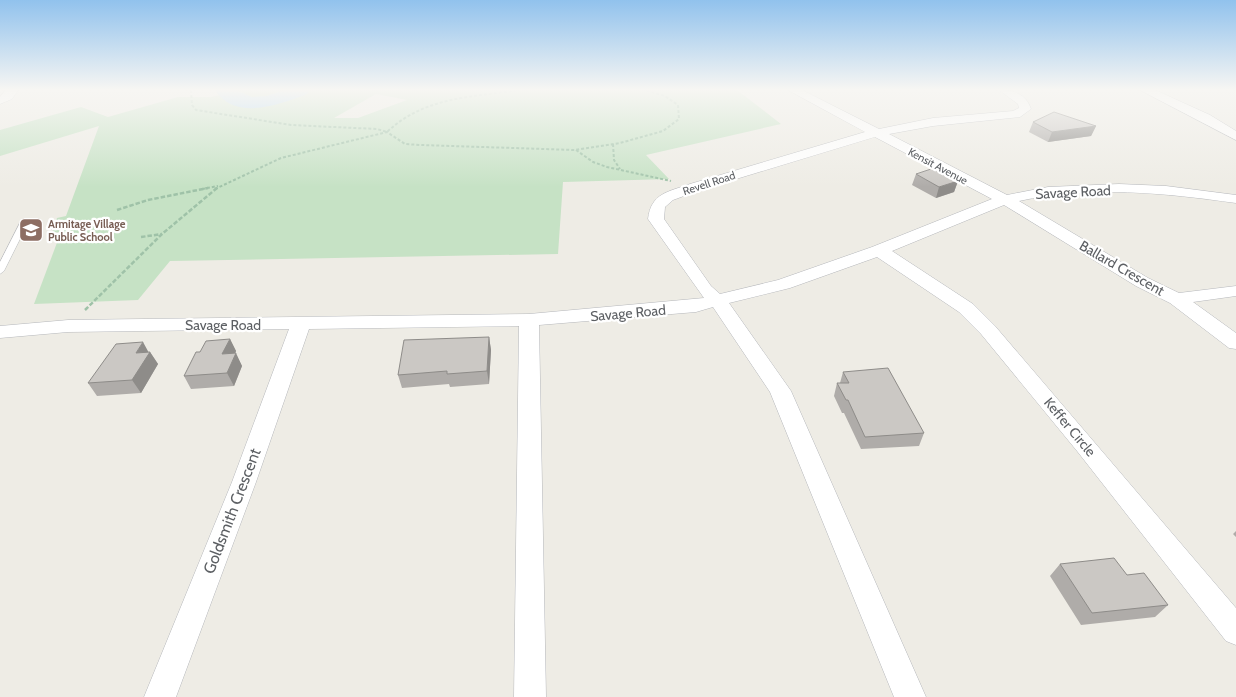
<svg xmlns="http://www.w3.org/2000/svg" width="1236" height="697" font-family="Cabin,sans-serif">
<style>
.green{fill:#c6e2c5;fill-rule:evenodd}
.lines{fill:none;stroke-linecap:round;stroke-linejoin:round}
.river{fill:#aed8f5;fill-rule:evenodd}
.service-casing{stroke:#b5b7bb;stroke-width:1}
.minor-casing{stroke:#b5b7bb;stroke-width:1}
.path-far1{stroke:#9fc2a8;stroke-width:2;stroke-dasharray:3 2;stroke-linecap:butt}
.path{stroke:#9fc2a8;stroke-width:2.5;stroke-dasharray:4.5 2;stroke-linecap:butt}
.service{fill:#fff;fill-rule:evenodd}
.minor{fill:#fff;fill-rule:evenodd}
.wall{fill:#afaca9}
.shaded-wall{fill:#8e8c89}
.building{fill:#cbc8c4;stroke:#8e8c89}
.labels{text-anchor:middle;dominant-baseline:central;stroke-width:4.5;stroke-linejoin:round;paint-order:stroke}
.far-street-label{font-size:11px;fill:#5d6064;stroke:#fff}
.far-education-label{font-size:11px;font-weight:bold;fill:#785e54;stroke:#fff;text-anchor:start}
.street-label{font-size:14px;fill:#5d6064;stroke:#fff}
.near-street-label{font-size:16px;fill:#5d6064;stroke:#fff}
</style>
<rect width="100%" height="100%" fill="#eeece5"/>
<path class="green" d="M240,90H737L781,124L646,155L669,179L563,182L558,254L170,261L138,300L34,304L61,232L52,233L57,218L66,216L99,126L0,156V130L81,107L108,117L178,97H211ZM376,94L407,100L358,118H334Z"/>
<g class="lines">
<path class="river" d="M215,90H236L252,97L267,96L284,90H310L307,94C280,104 236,122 215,90Z"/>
<defs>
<path id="service" d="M21,221H24L28,223L4,271L0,274V262Z"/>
<path id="minor" d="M6,90H18L12,99L0,104V97Z
M788,90H802L879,129L933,118L1013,111L1019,108L1018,104L999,90C1014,90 1026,94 1031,109L1020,117L933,126L889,134L1007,195L1048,187L1119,184L1166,186L1236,195V203C1165,193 1090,185 1019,201L1148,278L1179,293L1236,286V296L1193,302L1236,333V349L1229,348L1170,303L1136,286L1004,205L892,251L973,304L995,326L1236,608V645L1226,641L1077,451L981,334L959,312L877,257L790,288L729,303L791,391L926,697H894L770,392L713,307L696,312L539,325L546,697H514L519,326L309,329L256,482L176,697H144L232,482L289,329L68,332L0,338V326L68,320L529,314L704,298L648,219C651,193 668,192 690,184L865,132ZM875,137L992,199L872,247L778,280L720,294L711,286L664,219L665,207L673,200L700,190Z
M1140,90H1155L1210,115L1236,131V140Z"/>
</defs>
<use href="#service" class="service-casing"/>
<use href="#minor" class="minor-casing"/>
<path class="path-far1" d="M191,90L192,105L196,110L291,125L377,129L387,132C424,97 471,97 519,90
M613,144L614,160L620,169
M576,150L593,162L607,167L671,181
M202,189L218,186
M215,189L281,158L387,132L405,144L421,145L575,150L620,143L663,131L679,119L678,105L665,96L645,90"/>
<path class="path" d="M117,210L148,200L208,188
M141,237L162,234
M85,310L162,234L217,188"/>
<use href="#service" class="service"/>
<use href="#minor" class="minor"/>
</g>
<path class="wall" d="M1033,122L1096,126L1091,136L1048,142L1029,132Z
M916,174L958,181L954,192L936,198L912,185Z
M489,337L491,350L489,384L450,387L449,384L402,388L398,375Z
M230,339L236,351L235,353L242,366L234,386L191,389L184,376L200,352Z
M149,352H150L158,364L141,393L97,396L88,383Z
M843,372L924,433L919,446L861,449L844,413H842L834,396L837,383H840Z
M1236,531V537L1233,534Z
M1060,564L1127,575L1168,605L1155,617L1081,625L1050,576Z"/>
<path class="shaded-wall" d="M1096,126L1091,136L1048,142L1052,132Z
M958,181L954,192L936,198L939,187Z
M489,337L491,350L489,384L487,371Z
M230,339L236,351L229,367L222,354Z
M143,342L149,353L150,352L158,364L141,393L132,380L136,353Z
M236,353L242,366L234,386L227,373Z"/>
<path class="building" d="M1054,112L1096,126L1052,132L1033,122Z
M934,168L958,181L939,187L916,174Z
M489,337L487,371L447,374V371L398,375L404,340Z
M230,339L222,354L236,353L227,373L184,376L196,352H200L206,341Z
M143,342L136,353L150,352L132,380L88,383L116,344Z
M888,368L924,433L865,437L848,400H846L837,383H849L843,372Z
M1114,558L1127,575L1144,573L1168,605L1092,613L1060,564Z"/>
<linearGradient id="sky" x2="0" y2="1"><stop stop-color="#91c2ed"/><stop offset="0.48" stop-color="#f7f6f3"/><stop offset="1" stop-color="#f7f6f3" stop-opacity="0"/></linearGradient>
<rect width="1236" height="187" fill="url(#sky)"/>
<defs>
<symbol id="school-square" viewBox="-11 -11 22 22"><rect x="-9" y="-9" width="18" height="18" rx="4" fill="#8d6e63" stroke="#fff"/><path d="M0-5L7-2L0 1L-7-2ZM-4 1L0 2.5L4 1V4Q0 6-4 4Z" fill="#fff"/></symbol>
</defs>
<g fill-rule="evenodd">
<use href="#school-square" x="17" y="216" width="28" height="28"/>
</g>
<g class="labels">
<g class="far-street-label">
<text transform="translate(938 166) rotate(28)">Kensit Avenue</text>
<text transform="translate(709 183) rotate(-18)">Revell Road</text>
</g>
<g class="far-education-label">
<text x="48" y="224">Armitage Village<tspan x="48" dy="13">Public School</tspan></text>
</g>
<g class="street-label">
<text transform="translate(1073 192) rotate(-3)">Savage Road</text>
<text transform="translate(1122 268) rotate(30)">Ballard Crescent</text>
<text transform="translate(628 313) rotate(-5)">Savage Road</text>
<text x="223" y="325">Savage Road</text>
<text transform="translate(1070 427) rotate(50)">Keffer Circle</text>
</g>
<g class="near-street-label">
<text transform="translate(232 511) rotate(-69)">Goldsmith Crescent</text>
</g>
</g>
</svg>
